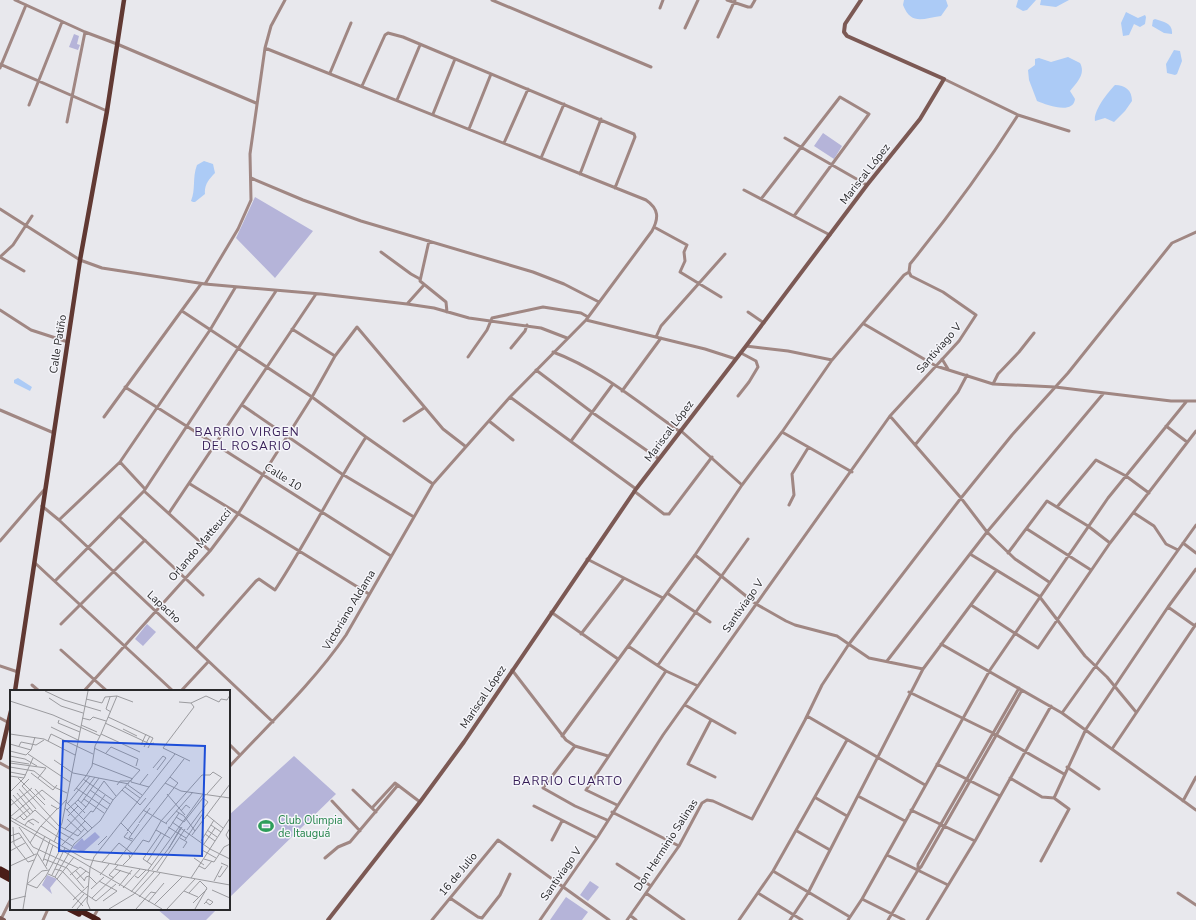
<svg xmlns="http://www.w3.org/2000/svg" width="1196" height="920" font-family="'Nunito Sans',sans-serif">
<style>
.green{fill:#b5b4d9}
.water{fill:#accbf6}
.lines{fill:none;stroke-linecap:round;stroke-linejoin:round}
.street{stroke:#a08783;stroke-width:3}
.secondary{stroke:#7c5954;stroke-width:4}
.primary{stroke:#613933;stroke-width:4.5}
.highway{stroke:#4a1d18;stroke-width:5.5}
.labels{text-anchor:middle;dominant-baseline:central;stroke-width:3;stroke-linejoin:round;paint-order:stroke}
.street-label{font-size:11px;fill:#28282a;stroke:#f5f5fa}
.leisure-label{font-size:11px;fill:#27864d;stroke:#f5f5fa;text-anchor:start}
.neighbourhood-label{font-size:12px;letter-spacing:1px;fill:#351c56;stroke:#f5f5fa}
.inset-road{fill:none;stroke:#9b9b9f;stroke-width:1}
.view{fill:#1d4ed8;fill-opacity:0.15;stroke:#1d4ed8;stroke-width:2}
.inset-edge{fill:none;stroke:#28282a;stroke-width:2}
</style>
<rect width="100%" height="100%" fill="#e8e8ed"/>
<path class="green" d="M74,34L79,36L77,44L80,45L78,50L69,47Z
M823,133L842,146L834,159L814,146Z
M255,197L313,231L275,278L236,238Z
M147,624L156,632L143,646L135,639Z
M294,756L336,794L229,898V815Z
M590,881L599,887L588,901L580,895Z
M566,897L588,912L582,920H550Z
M157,909H217L206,920H170Z"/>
<path class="water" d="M904,0H946L948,6L941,16C922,19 911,25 903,5Z
M1018,0H1036L1027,10L1023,11L1016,7Z
M1041,0H1069L1056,7L1040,5Z
M1126,12L1138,18L1145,15L1146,17L1145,24L1140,27L1134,24L1129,35L1123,36L1121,23Z
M1155,19C1164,22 1173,23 1172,34L1164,33L1152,26L1153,20Z
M1174,50L1180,51L1182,61L1177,74L1175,75L1167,73L1166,64Z
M1068,57L1080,63C1086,74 1077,82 1070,91L1075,99C1073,115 1047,105 1037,101L1029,80L1028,70L1035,65V59L1039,58L1051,62Z
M1115,85C1125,85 1132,90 1132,101L1125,111L1114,122L1105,118L1095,121C1093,111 1108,92 1115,85Z
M204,161L213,164L215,173C209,179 204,185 205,194L195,202H193L191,201C196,189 192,178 197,165Z
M18,378L32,387L30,391L14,383V380Z"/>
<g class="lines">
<path class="street" d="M15,0L85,32L117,44L256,103
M492,0L651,67
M727,0L748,7H751L755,0
M660,8L663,0
M685,28L698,0
M718,37L735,0
M0,64L107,111
M0,68L26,5
M330,73L351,23
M944,79L1018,115L1069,131
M362,86L385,35L388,33L403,37L634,134L635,137L615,188
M397,100L420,45
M29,105L62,22
M433,114L455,59
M67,122L85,32
M469,129L491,74
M785,138L867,185
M504,143L528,89
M541,158L564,104
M580,174L601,119
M251,178L303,200L361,221L533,272L564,284L599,302
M744,190L830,235
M761,199L840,97L869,114L794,216
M0,209L80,260L102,268L205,284L321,294L407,304L434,308L469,318L541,328L567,338
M654,227L687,245L684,252L685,261L680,272L721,297
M429,241L420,281L446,302L447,312
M381,252L411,274L420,279
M0,257L13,245L32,216
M0,257L24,271
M205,284L238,229L251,200L250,154L265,48L271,26L285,0
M407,304L424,285
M0,310L31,330L68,342
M182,311L312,397L366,437L433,484
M748,312L764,323
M586,320L705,349L736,359
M864,324L936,366L993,384L1055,387L1171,401H1196
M292,329L335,356
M656,337L661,326L725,254
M746,346L788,351L832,360
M511,348L525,331L527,325
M553,352C599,369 639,403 679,431
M468,357L487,330L492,318L543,307L581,313L588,317
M942,359L948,369
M536,370L593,413L659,459
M993,384L998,374L1019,352L1034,333
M125,387L391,556
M622,391L661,338
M738,396L749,382L758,367L756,361L741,353
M510,397L636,489
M242,405L342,474L414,517
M0,410L54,433
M890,416L961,498L987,532L1015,559L1049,582
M104,417L201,284
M404,421L424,408
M489,421L513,440
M1166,426L1187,442
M680,430L742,485
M782,432L852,472
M571,441L613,384
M915,445L958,392L967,375
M120,462L145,489
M190,484L369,594
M144,491L276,291
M634,491L664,514H669L712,457
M789,505L794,495L792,474L808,448
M42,506L59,520L273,722
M1057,507L1096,460L1126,476L1149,493
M169,513L316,294
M1134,513L1154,526L1166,544L1178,550
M119,516L203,595
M59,520L120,462L210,330L235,288
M1027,529L1091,570
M0,541L44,490
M1183,543L1196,553
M1008,553L1047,501L1088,526L1110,543
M970,554L1039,596L1085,656L1107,677L1136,712
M695,555L756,604L786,621L795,625L837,636L869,658L923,669
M587,559L663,598
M35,563L173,691
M55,581L144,491L210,551
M667,593L710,622
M971,605L1038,648L1110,543L1196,431
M1168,607L1195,626
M551,612L618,659
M61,624L145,540
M581,634L624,578
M941,644L1062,713L1196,810
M628,646L666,671L698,686
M196,649L256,581L259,579L275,590C308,540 334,487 366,437
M61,650L107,691
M887,661L987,532L1103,394
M658,665L748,539
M0,666L18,672
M512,670L566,740L575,746L608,756
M32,685L39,691
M1019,688L918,864V870L921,867L1022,690
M84,691L210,551L238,514L312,397L335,356L357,327L443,429L465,446
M181,691L208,662
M909,692L993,733L1064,774
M685,705L735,733
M1062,713L1196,525
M807,716L925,785
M0,718L11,724
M711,720L688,764L715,777
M562,736L695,555L742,485L782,432L832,360L904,275L909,272
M229,744L240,755
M575,746L543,788L575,806L607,820
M1112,749L1196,624
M0,763L11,769
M937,764L1000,796
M229,767C269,724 313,683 346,635L433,484L510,397L586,320L652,231C659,218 659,209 646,200L265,48
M1067,767L1099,789
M1010,778L1042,797L1054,798L1069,809L1041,861
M353,790L376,812
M858,796L905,821
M816,798L847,816
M1054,798L1086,729L1168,607L1196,569
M332,801L360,831
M1183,801L1196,777
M617,805L586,790L666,671
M534,806L597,838
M372,808L395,783L420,802
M911,810L975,841
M612,812L679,846
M0,825L11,831
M797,831L830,850
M552,840L562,821
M887,855L948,885
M325,858L338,847L350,842L398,785
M617,864L651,886
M773,871L850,917
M646,893L684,920
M758,893L802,920
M1178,893L1196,905
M450,898L478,917L482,918L500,895L510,874
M862,899L904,920
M631,916L636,920
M93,918L98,909
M1,919L11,899
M43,920L48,909
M432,920L498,840L609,920
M540,920L597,838L663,735L890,416L959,341L976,315L943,292L911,276L909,272L910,264C949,216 985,167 1018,115
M627,920L679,846L702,803L707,800L713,801L752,819L805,720L822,685L849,644L961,498L1012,435L1068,373L1172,243L1196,232
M739,920L773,871L847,740
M790,920L808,893L923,669L996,571
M848,920L862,899L990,670L1108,498L1186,402
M888,920L918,870
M927,920L975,841L1051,706"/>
<path class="secondary" d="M0,918L4,920
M328,920L420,802L464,742L636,489L746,346L867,185L920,119L944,79L847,36L844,32L845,24L861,0"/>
<path class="primary" d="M15,691L80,260L107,111L124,0
M0,758L11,711"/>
<path class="highway" d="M0,869L11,875
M0,874L11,880
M69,909L79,914
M77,909L98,920"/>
</g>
<defs>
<symbol id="stadium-bare" viewBox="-9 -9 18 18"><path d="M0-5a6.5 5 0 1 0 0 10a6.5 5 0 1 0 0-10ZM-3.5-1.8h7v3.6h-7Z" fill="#2e9e5b" stroke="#f5f5fa" stroke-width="2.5" paint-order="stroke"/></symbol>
</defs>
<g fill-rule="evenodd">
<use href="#stadium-bare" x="255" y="815" width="22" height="22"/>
</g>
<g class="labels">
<g class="street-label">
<text transform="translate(865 174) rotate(-52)">Mariscal López</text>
<text transform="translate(58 344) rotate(-81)">Calle Patiño</text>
<text transform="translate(939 348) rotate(-49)">Santiviago V</text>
<text transform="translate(669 431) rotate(-53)">Mariscal López</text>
<text transform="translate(283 477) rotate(32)">Calle 10</text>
<text transform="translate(200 545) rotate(-50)">Orlando Matteucci</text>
<text transform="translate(743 606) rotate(-55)">Santiviago V</text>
<text transform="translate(164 607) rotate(43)">Lapacho</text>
<text transform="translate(349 610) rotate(-59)">Victoriano Aldama</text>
<text transform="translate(483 697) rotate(-56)">Mariscal López</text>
<text transform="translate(666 845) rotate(-57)">Don Herminio Salinas</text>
<text transform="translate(458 874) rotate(-50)">16 de Julio</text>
<text transform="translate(561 874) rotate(-55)">Santiviago V</text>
</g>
<g class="leisure-label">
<text x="278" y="820">Club Olimpia<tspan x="278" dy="13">de Itauguá</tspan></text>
</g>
<g class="neighbourhood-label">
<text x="247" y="432">BARRIO VIRGEN<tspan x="247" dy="14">DEL ROSARIO</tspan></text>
<text x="568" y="781">BARRIO CUARTO</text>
</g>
</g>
<g transform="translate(10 690)">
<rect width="220" height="220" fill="#e8e8ed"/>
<path d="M85,142L90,147L73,162L62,158L72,148L74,151ZM37,185L47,189L40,198L42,204L32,195Z" fill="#b5b4d9"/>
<path class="inset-road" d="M35,1L54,10L91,21M100,7L96,19L101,22M39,8L51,16L73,23M76,9L92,13L95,7L107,6L123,12M0,11L43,25L90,46M169,12L181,13L196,6L209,12L211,9L217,10L220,5M98,27L143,48L138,58M72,28L80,30L83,27L96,31M49,30L48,33L70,42M95,33L140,54L144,53M71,35L87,42M41,37L68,50M113,39L127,46M0,44L34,49L65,65M91,44L107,6M38,51L41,44L83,64M0,54L21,60L16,65L0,61M131,55L136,44M9,56L11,52L26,55L34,50M134,57L140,46M21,60L25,47M96,63L101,57L128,69L126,76M18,64L60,92M0,66L15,69L27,76M44,70L63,83L119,94M0,71L19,74M180,71L153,58L184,17L181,13M0,73L36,78M82,73L123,89M0,77L24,81L44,97L57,103M143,78L153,66L156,68L147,80M0,82L16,85M21,83L43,100L47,95M0,86L14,88M76,86L82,76L85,56L91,44L130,62M8,88L35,115M28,88L36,78M19,89L12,96L49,136L68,146L75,138M73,89L103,110M121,92L139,97M155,93L171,101L220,108M130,94L138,84M107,95L110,91H122M118,95L132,105M115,97L130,108M66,98L97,119M9,99L26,119M25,99L35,110M80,100L100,114M112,100L127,112M64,101L76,86M0,102L14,88L23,68M7,103L23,122M157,104L175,125M197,104L212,87M3,105L20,124M0,108L17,127M74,109L94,123M68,110L85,87M56,112L82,138M127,112L130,115L136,108M58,113L80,86M65,113L75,123M71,113L89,88M41,115L48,119L56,110M0,116L22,98M55,118L78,142M25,120L47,140M57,120L68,110L76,117M133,120L157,134M166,121L174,126L185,141M171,121L176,115L180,118M197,125L213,138M10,126L14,130L25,120M58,126L68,116M0,127L32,100L51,115M0,127L75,169L220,195M166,127L174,132L196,104M57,129L71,142M74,129L81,121L83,122L95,105M0,130L152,219M5,130L20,118M18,131L23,129L29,133M162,132L200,159L220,169M111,133L122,144M129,133L140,118M156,133L183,102M15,135L18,131L24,135M201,135L211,142M31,136L62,156M3,137L4,154L18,172L24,170M9,137L23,157L68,178M158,137L176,148M171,137L159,158L172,137M220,138L216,145L220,151M55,139L76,117L94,91L106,106M146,140L160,148M177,140L198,112L193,108M197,140L207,147M117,141L160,87M50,142L64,150M118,142L114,147L122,151M195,144L205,151M182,145L220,94M0,146L9,143L24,165M170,148L177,152L173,158M123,149L119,148L129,134M175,150L194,122M191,151L204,130M44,152L52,133L78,1M0,153L12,147M20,153L30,137L47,119M194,154L205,138M52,155L75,131M88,155L97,146M192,160L206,168M0,161L15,153M27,163L37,179M120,168L133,150L139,152L151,131L192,85H200L203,82L211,87M184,168L194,175M34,169L57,178L74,198M194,169L204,172L214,157L220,154M33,171L40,150M92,172L109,153L123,164M137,172L169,123M105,174L167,94L168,93L160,87L174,69M113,175L120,168L119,165M142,175L133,169L151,143M0,176L26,164M36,176L43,155M189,176L195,179L202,171M45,179L52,181L71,201L86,211L106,194M105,179L121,184M65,180L75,191M138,180L193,104M142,180L159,158M147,181L175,139M38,184L45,187L73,216M42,185L55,158M60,185L70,177L79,183M90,185L99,174M125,186L128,188L136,180M208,186L210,187L218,176L211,173M45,187L64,154L90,131L103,110L130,80L84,58M104,188L99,185L108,175M181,188L220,128M47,189L64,167M67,189L76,181M74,191L76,187L79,186L87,194M89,191L107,201L93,211M204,191L212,176M17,194L27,198L36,186L50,160M17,194L32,181L39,180M109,196L122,180M113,198L130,179M81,199L94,187M202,200L220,208M174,201L188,207M121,202L139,181M179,203L190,191M124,204L144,182M129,207L150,183M82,208L111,180M0,210L16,206M63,210L78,196M138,212L154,193M183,213L197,199M194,214L196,212L198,209L203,212L200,215L196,212M144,215L172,187M62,218L74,204M13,219L19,182L35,146M67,219L77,207M80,219L77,212L80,178L84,167L165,64M99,219L124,204M126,219L141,202L146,203M157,219L185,189M185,219L197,198L190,191"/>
<path class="view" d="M53,51L195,56L192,166L49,161Z"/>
<rect width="220" height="220" class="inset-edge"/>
</g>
</svg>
